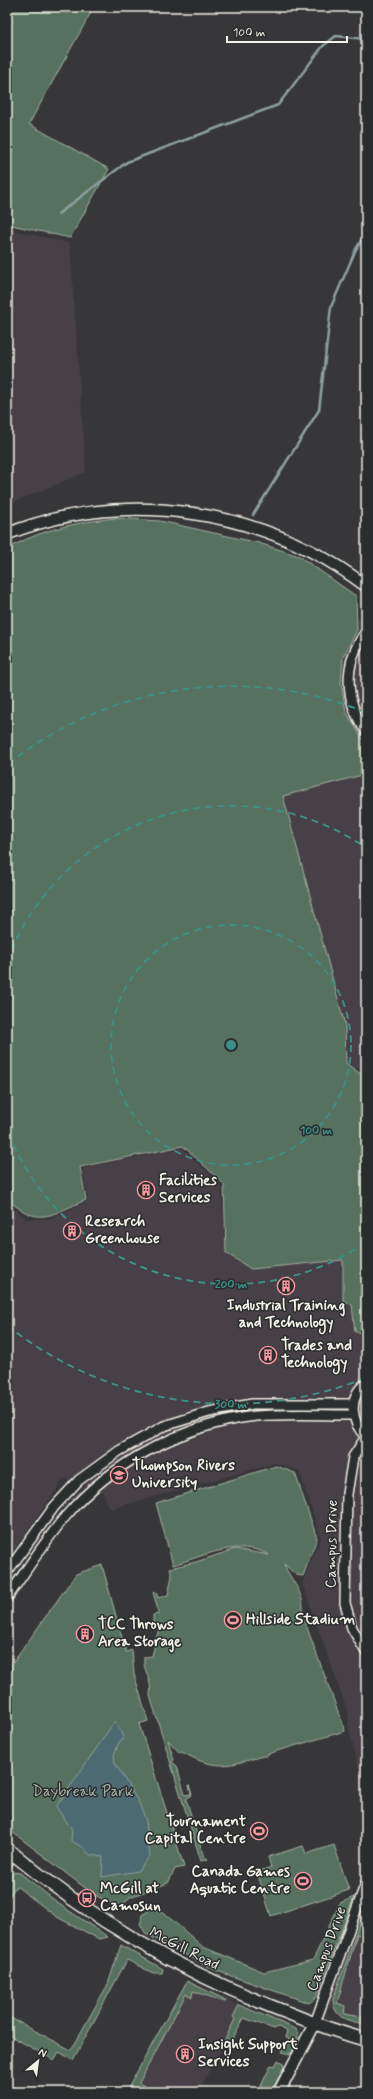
<svg xmlns="http://www.w3.org/2000/svg" width="373" height="2099" font-family="Mynerve,sans-serif">
<style>
.built{fill:#464046}
.green{fill:#57715f;stroke:#a6b1a4}
.water{fill:#4e6a72;stroke:#90a0a1}
.lines{fill:none;stroke-linecap:round;stroke-linejoin:round}
.stream{stroke:#90a0a1;stroke-width:2.5}
.minor-casing{stroke:#f4f1e8;stroke-width:12}
.tertiary-casing{stroke:#f4f1e8;stroke-width:14}
.secondary-casing{stroke:#f4f1e8;stroke-width:15}
.minor{stroke:#2a2d2e;stroke-width:9}
.tertiary{stroke:#2a2d2e;stroke-width:11}
.secondary{stroke:#2a2d2e;stroke-width:12}
.ring{fill:none;stroke:#3d8f86;stroke-width:2;stroke-dasharray:7 5}
.labels{text-anchor:middle;dominant-baseline:central;stroke-width:3;stroke-linejoin:round;paint-order:stroke}
.poi-label{font-size:15px;font-weight:bold;fill:#f4f1e8;stroke:#2a2d2e;text-anchor:start}
.street-label{font-size:15px;fill:#f4f1e8;stroke:#2a2d2e}
.park-label{font-size:15px;fill:#adb7aa;stroke:#2a2d2e}
.centre{fill:#3d8f86;stroke:#2a2d2e;stroke-width:2}
.ring-label{font-size:12px;text-anchor:middle;font-weight:bold;fill:#3d8f86;stroke:#2a2d2e;stroke-width:3;stroke-linejoin:round;paint-order:stroke}
</style>
<rect width="100%" height="100%" fill="#373639"/>
<filter id="ink" filterUnits="userSpaceOnUse"><feTurbulence type="fractalNoise" baseFrequency=".025" numOctaves="2"/><feDisplacementMap in="SourceGraphic" scale="8" xChannelSelector="R" yChannelSelector="G"/><feConvolveMatrix kernelMatrix="1 2 1 2 8 2 1 2 1" color-interpolation-filters="sRGB"/></filter>
<g filter="url(#ink)">
<path class="built" d="M7,229L70,243L86,472L7,505Z
M341,603L366,626V1074L347,1062L346,1025L270,793Z
M182,1148L221,1185L226,1253L251,1269L343,1260V1300L351,1305L355,1333H366V1797L348,1726L349,1716L302,1583L321,1538L299,1471L275,1463L110,1509L102,1491L64,1479L7,1560V1203L28,1219H49L88,1201L82,1168Z
M366,1864V2024L341,2017L317,1996Z
M187,1981L239,2005L233,2017L236,2019L202,2085L214,2092H154L133,2080Z"/>
<path class="green" d="M7,7H94L29,124L109,169L70,238L7,224Z
M117,518L160,521L259,543L299,556L356,596L357,630L343,657L341,683L346,712L366,744V774L283,796L345,1025L346,1063L362,1075L366,1076V1333L355,1332L352,1305L343,1300V1260L251,1269L226,1253L224,1184L183,1146L80,1167L86,1200C49,1215 40,1228 7,1199V549C42,529 77,522 117,518Z
M276,1466L295,1473L317,1538L303,1576L296,1575L284,1564C290,1580 307,1595 302,1614L345,1731L267,1754V1756H263C228,1766 215,1771 182,1752L180,1753L168,1740L174,1760L172,1762L177,1766L185,1795L191,1794L189,1785L192,1795L186,1799L204,1857L208,1859L201,1861L150,1696C153,1678 142,1671 144,1657L152,1656L159,1628L153,1626V1615L159,1614L153,1592H156L158,1598L168,1595L172,1576L170,1568L196,1562L235,1549L269,1555C239,1538 204,1556 173,1565L156,1503Z
M102,1565L126,1652L132,1650L134,1674L148,1721L139,1724L184,1867L175,1869L168,1883L130,1897L120,1908L93,1894L7,1828V1671L76,1574Z
M334,1845L349,1890L271,1916L257,1872L271,1867L268,1857L303,1846L306,1854Z
M14,1872L20,1873L62,1906L108,1937L99,1939L57,1917L16,1886L7,1900V1878Z
M354,1897L316,1998L309,2003L217,1971L146,1934L140,1924L143,1915L151,1908L165,1914L203,1947L264,1972L313,1960L340,1903Z
M362,1916L365,1928L363,1936L357,1934L337,2003L345,2006L344,2014L366,2018V2024C348,2021 334,2019 333,1999Z
M121,1945L163,1969L162,1973H153L127,1960L73,2060L59,2052L54,2060L7,2034V2016L71,2050L108,1984Z
M187,1981L226,2000L225,2002L193,1991L192,1997L186,1994L139,2083L154,2092H126Z
M239,2005L296,2029C301,2038 296,2045 291,2054L282,2052L289,2039L285,2037L287,2031L278,2027L274,2029L244,2018L229,2045L224,2042L235,2019L233,2017Z
M278,2060L283,2063L284,2067L271,2092H258L271,2065L275,2066Z"/>
<path class="water" d="M115,1721L124,1739L119,1742L114,1755L115,1763L139,1803L146,1821L150,1856L138,1871L102,1877L103,1857L90,1855L83,1847L71,1841L72,1829L56,1807Z"/>
<g class="lines">
<path class="stream" d="M58,214L127,162L278,105L323,46L336,36L366,39
M253,515L319,410L331,307L356,249L366,233"/>
<defs>
<path id="minor" d="M366,632C343,662 344,701 366,731
M366,1383C347,1398 351,1422 366,1437
M366,1437L353,1457L347,1494L345,1603L352,1628L366,1652
M7,1572L54,1507L79,1480L119,1451L164,1426L209,1412L252,1404H353
M7,1598C26,1571 44,1542 65,1517C111,1462 185,1424 256,1416C288,1413 321,1415 353,1415
M7,1863L13,1854
M315,2023L366,1883"/>
<path id="tertiary" d="M7,534C126,487 265,509 366,586
M279,2092L315,2023"/>
<path id="secondary" d="M7,1849C93,1920 179,1971 283,2011C310,2022 338,2032 366,2040"/>
</defs>
<use href="#minor" class="minor-casing"/>
<use href="#tertiary" class="tertiary-casing"/>
<use href="#secondary" class="secondary-casing"/>
<use href="#minor" class="minor"/>
<use href="#tertiary" class="tertiary"/>
<use href="#secondary" class="secondary"/>
</g>
</g>
<g class="ring">
<circle cx="231" cy="1045" r="120"/>
<path d="M365 1243A239 239 0 0 1 7 1129M7 961A239 239 0 0 1 365 847"/>
<path d="M365 1378A359 359 0 0 1 8 1326M8 764A359 359 0 0 1 365 712"/>
</g>
<defs>
<symbol id="building-ring" viewBox="-11 -11 22 22"><circle r="9.5" fill="#2a2d2e" stroke="#ff9aa2" stroke-width="1.5"/><path d="M-4-6H4V6H1V3H-1V6H-4ZM-2.5-4.3h1.7v1.8h-1.7ZM.8-4.3h1.7v1.8H.8ZM-2.5-1h1.7V.8h-1.7ZM.8-1h1.7V.8H.8Z" fill="#ff9aa2"/></symbol>
<symbol id="university-ring" viewBox="-11 -11 22 22"><circle r="9.5" fill="#2a2d2e" stroke="#ff9aa2" stroke-width="1.5"/><path d="M0-5L7-2L0 1L-7-2ZM-4 1L0 2.5L4 1V4Q0 6-4 4Z" fill="#ff9aa2"/></symbol>
<symbol id="stadium-ring" viewBox="-11 -11 22 22"><circle r="9.5" fill="#2a2d2e" stroke="#ff9aa2" stroke-width="1.5"/><path d="M0-5a6.5 5 0 1 0 0 10a6.5 5 0 1 0 0-10ZM-3.5-1.8h7v3.6h-7Z" fill="#ff9aa2"/></symbol>
<symbol id="bus-ring" viewBox="-11 -11 22 22"><circle r="9.5" fill="#2a2d2e" stroke="#ff9aa2" stroke-width="1.5"/><path d="M-5-6H5V4H4V6H2V4H-2V6H-4V4H-5ZM-3.5-4V0h7V-4ZM-3.5 1.2v1.5H-2V1.2ZM2 1.2v1.5H3.5V1.2Z" fill="#ff9aa2"/></symbol>
</defs>
<g fill-rule="evenodd">
<use href="#building-ring" x="136" y="1180" width="20" height="20"/>
<use href="#building-ring" x="62" y="1221" width="20" height="20"/>
<use href="#building-ring" x="276" y="1276" width="20" height="20"/>
<use href="#building-ring" x="258" y="1345" width="20" height="20"/>
<use href="#university-ring" x="109" y="1465" width="20" height="20"/>
<use href="#stadium-ring" x="223" y="1610" width="20" height="20"/>
<use href="#building-ring" x="75" y="1624" width="20" height="20"/>
<use href="#stadium-ring" x="249" y="1821" width="20" height="20"/>
<use href="#stadium-ring" x="293" y="1871" width="20" height="20"/>
<use href="#bus-ring" x="77" y="1888" width="20" height="20"/>
<use href="#building-ring" x="175" y="2044" width="20" height="20"/>
</g>
<g class="labels">
<g class="poi-label">
<text x="159" y="1181">Facilities<tspan x="159" dy="17">Services</tspan></text>
<text x="85" y="1222">Research<tspan x="85" dy="17">Greenhouse</tspan></text>
<text x="286" y="1306" text-anchor="middle">Industrial Training<tspan x="286" dy="17">and Technology</tspan></text>
<text x="281" y="1346">Trades and<tspan x="281" dy="17">Technology</tspan></text>
<text x="132" y="1466">Thompson Rivers<tspan x="132" dy="17">University</tspan></text>
<text x="246" y="1620">Hillside Stadium</text>
<text x="98" y="1625">TCC Throws<tspan x="98" dy="17">Area Storage</tspan></text>
<text x="246" y="1822" text-anchor="end">Tournament<tspan x="246" dy="17">Capital Centre</tspan></text>
<text x="290" y="1872" text-anchor="end">Canada Games<tspan x="290" dy="17">Aquatic Centre</tspan></text>
<text x="100" y="1889">McGill at<tspan x="100" dy="17">Camosun</tspan></text>
<text x="198" y="2045">Insight Support<tspan x="198" dy="17">Services</tspan></text>
</g>
<g class="street-label">
<text transform="translate(332 1544) rotate(-89)">Campus Drive</text>
<text transform="translate(184 1949) rotate(27)">McGill Road</text>
<text transform="translate(327 1949) rotate(-70)">Campus Drive</text>
</g>
<g class="park-label">
<text x="83" y="1792">Daybreak Park</text>
</g>
</g>
<circle cx="231" cy="1045" r="6" class="centre"/>
<g class="ring-label">
<text x="316" y="1134">100 m</text>
<text x="231" y="1288">200 m</text>
<text x="231" y="1408">300 m</text>
</g>
<rect width="373" height="2099" fill="none" stroke="#2a2d2e" stroke-width="24"/>
<rect x="12" y="12" width="349" height="2075" fill="none" stroke="#f4f1e8" stroke-width="1.5" filter="url(#ink)"/>
<g transform="translate(38 2061) rotate(29)" stroke="#2a2d2e" stroke-width="3" paint-order="stroke">
<path d="M0-3L7 15L0 10L-7 15Z" fill="#f4f1e8"/>
<text y="-6" font-size="11" font-weight="bold" text-anchor="middle" fill="#f4f1e8">N</text>
</g>
<path d="M227 36v6h120v-6" fill="none" stroke="#f4f1e8" stroke-width="2"/>
<text x="233" y="36" font-size="12" fill="#f4f1e8" stroke="#2a2d2e" stroke-width="3" paint-order="stroke">100 m</text>
</svg>
